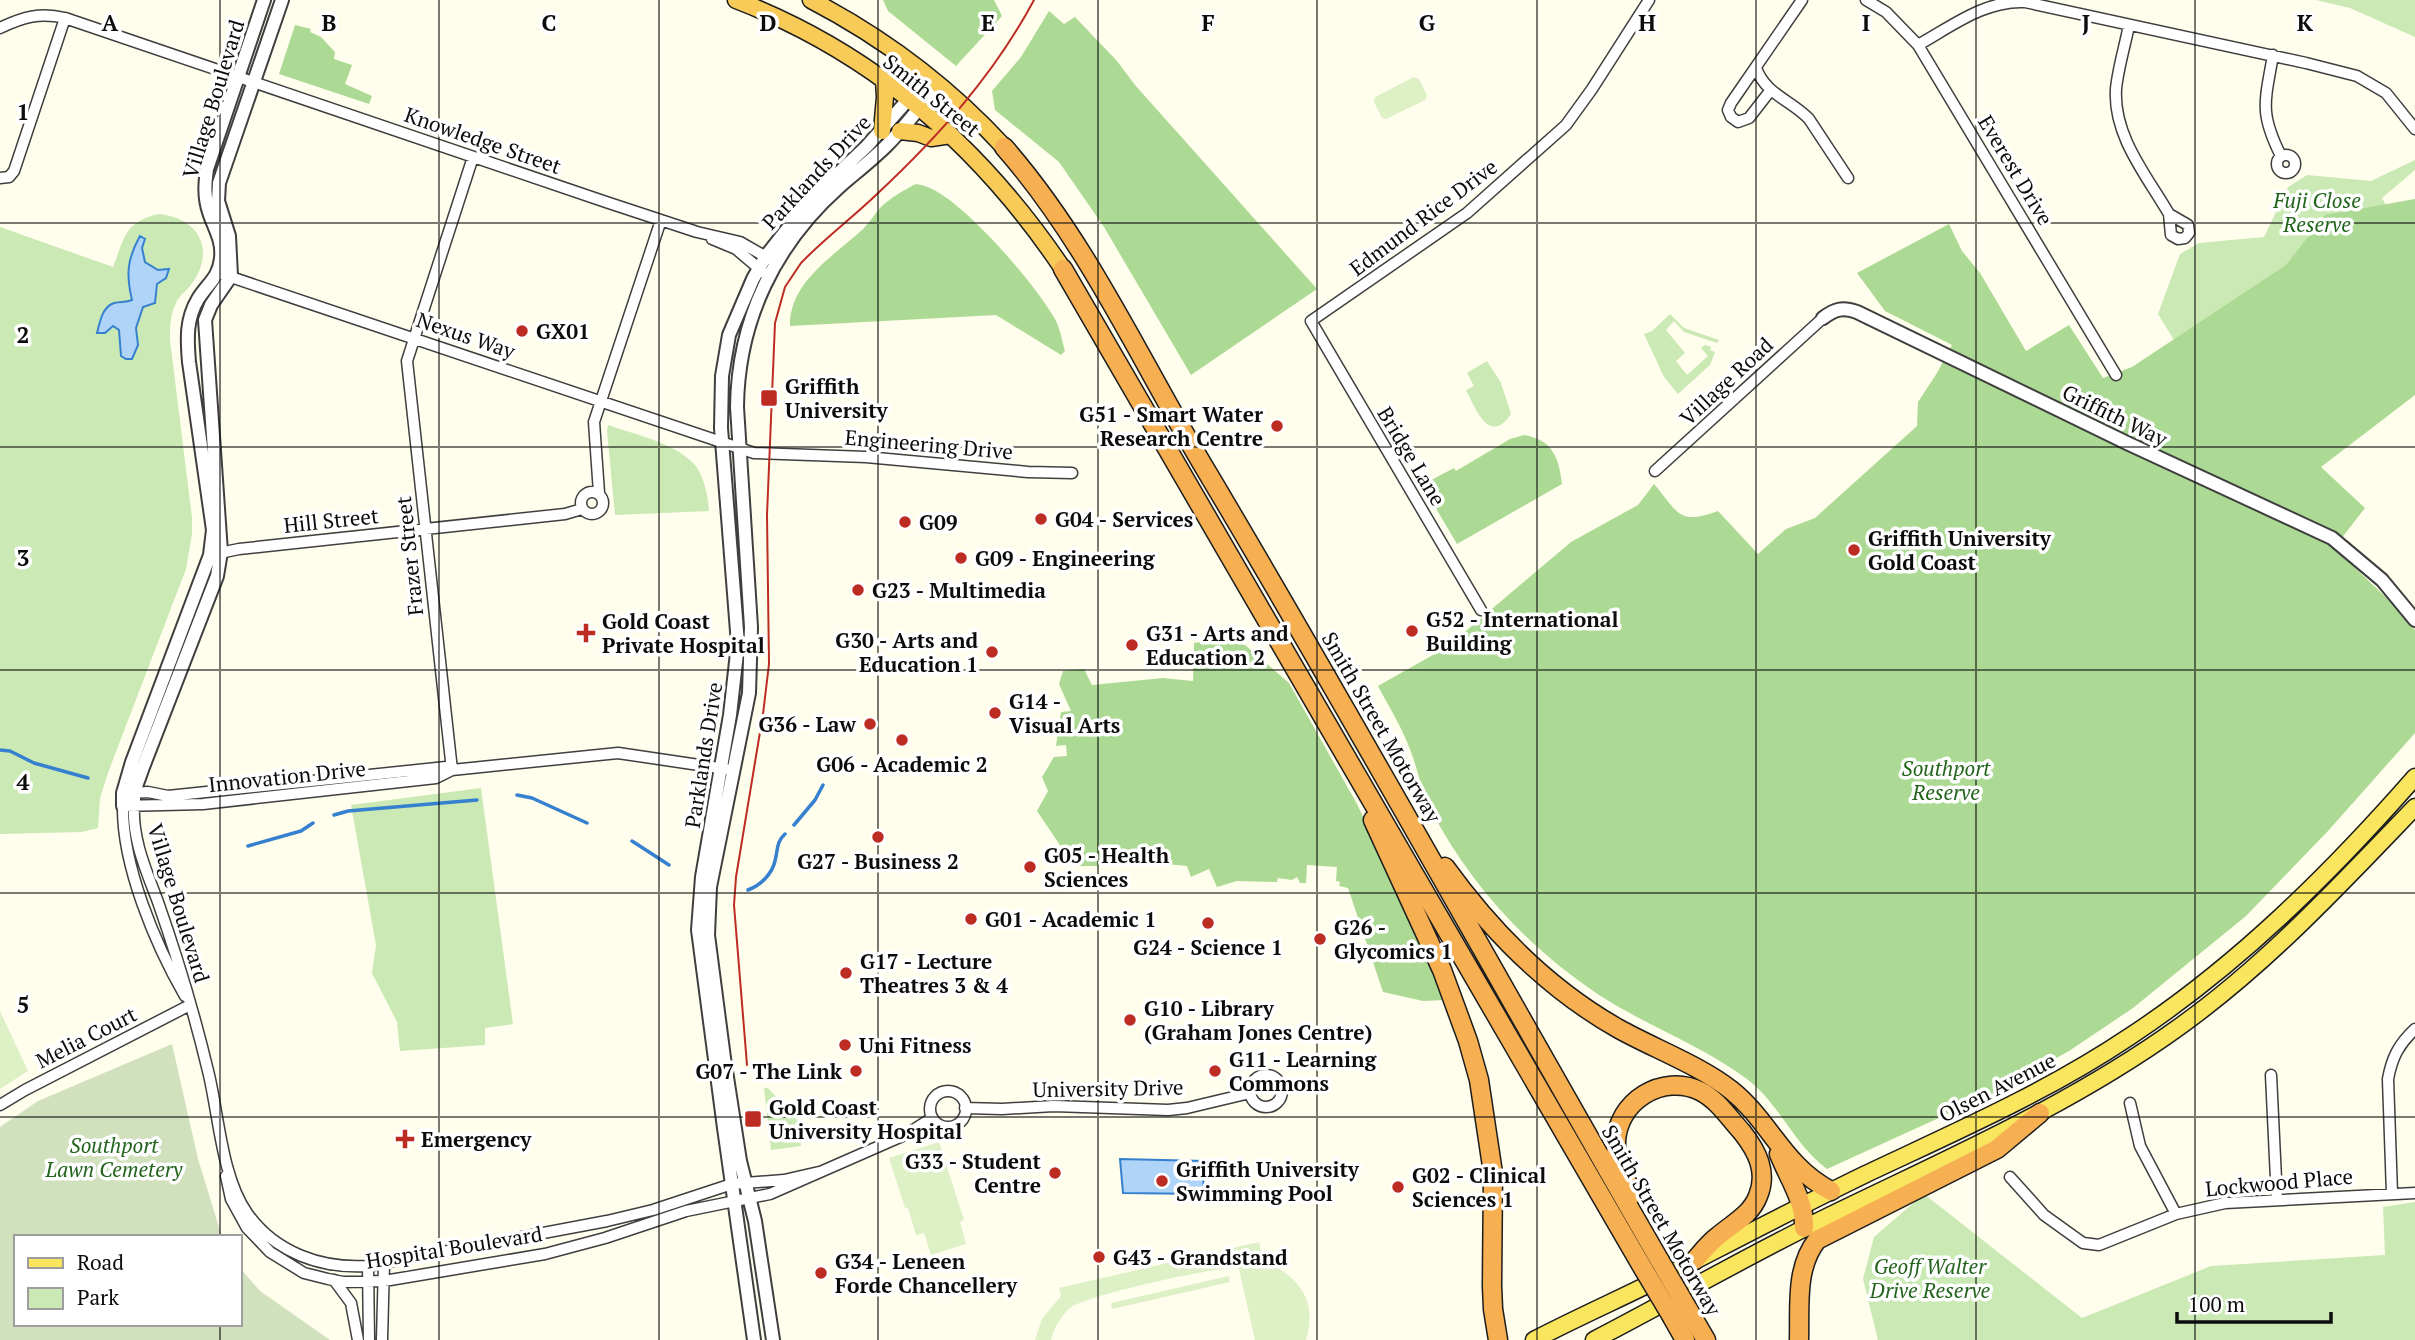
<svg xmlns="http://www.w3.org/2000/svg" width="2415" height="1340" font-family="'PT Serif',serif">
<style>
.green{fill:#cae9b4}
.forest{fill:#acda94}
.cemetery{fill:#d1e0bd}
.pitch{fill:#ddf0c6}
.water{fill:#afd4f7;stroke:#3581cf;stroke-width:2}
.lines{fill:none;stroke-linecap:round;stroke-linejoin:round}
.stream{stroke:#3581cf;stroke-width:3.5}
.minor-casing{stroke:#3f3f3f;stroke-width:13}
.tertiary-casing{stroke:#3f3f3f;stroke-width:16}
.primary-casing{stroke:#1d1d1d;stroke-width:19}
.trunk-casing{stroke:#1d1d1d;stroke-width:19}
.motorway-casing{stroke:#1d1d1d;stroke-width:21}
.minor{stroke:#fff;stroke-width:10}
.tertiary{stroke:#fff;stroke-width:12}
.primary{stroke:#fae55f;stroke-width:16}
.trunk{stroke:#f8ca58;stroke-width:16}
.motorway{stroke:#f6af51;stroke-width:18}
.tram{stroke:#bd2c23;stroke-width:2}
.motorway-bridge-casing{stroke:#1d1d1d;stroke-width:21;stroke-linecap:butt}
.motorway-bridge{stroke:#f6af51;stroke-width:18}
.grid{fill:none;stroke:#0c0c0c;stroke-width:2;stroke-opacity:0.55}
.poi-dot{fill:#bd2c23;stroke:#fff;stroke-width:2.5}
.labels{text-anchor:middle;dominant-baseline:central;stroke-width:7;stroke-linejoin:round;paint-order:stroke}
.street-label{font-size:21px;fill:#0c0c0c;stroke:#fff}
.park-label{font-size:21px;font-style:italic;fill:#23641c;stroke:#fff}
.poi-label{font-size:21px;font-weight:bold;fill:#0c0c0c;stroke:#fff;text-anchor:start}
.grid-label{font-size:23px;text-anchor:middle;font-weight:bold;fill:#0c0c0c;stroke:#fff;stroke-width:7;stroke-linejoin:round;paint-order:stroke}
</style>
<rect width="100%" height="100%" fill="#fffdeb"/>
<path class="green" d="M2316,0H2415V37L2350,8Z
M2415,160V170L2382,198L2388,209L2174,340L2158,314L2180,254L2199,243L2264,237L2288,187L2307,175L2371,181Z
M158,214C197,217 216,248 193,282C188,290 180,294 176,303C170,315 170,327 170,340L192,518V534L186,569L109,770L100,798L98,828L82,832L0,834V227L113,267C125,237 124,223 158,214Z
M1670,314L1684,328L1719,340L1717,343L1684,332L1674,321L1666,330L1685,353L1676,361L1687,375L1708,356L1701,348L1705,345L1711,347L1710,350L1715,352L1710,365L1678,394L1664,377L1644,334L1652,331Z
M1487,361L1501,383L1511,414C1489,446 1476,409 1466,390L1474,386L1467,373Z
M608,425C636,435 673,442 694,464C704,475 708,496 709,511L615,515L607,431Z
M481,788L513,1024L485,1028V1045L400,1051L397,1022L372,973L376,945L351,805Z
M764,1088H768L798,1121L801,1146L771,1150Z
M1924,1194L2082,1318L2211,1266L2385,1255L2383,1207L2415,1202V1340H1878L1863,1279L1874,1237Z"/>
<path class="forest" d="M883,0H994L1002,16L956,66L888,11Z
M1049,11L1064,24L1075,17L1117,61L1135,85L1317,289L1191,375L1104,227L1059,162L995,110L992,91L1021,57Z
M295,25L311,29L310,32L321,37L335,52L334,59L352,65L345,84L372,96L369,104L279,74Z
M916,184C921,185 927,186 932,189C968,206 1035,284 1055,319C1060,328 1062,341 1065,351L1061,355L996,315L790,326C789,282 834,256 863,229C869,223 874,215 880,208C890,198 904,190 916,184Z
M2415,199V395L2321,467L2365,508L2334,548L2395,606L2415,630V733L2328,831L2246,916L2133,1008L2069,1051L1998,1091L1827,1169C1794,1145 1780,1104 1747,1079C1701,1045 1647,1026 1599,995C1528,948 1469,884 1430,808C1421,790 1418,770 1411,752C1403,729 1389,707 1378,686L1447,647L1571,542L1638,505L1654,484C1678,512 1678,526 1718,511L1758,554L1786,529L1815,518L1917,426L1918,402L1937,373L1952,345L1885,311L1857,273L1949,224L1962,251L1980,273L2026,351L2069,325L2103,378L2132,367L2286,265L2325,215Z
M1524,435C1553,440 1559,458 1562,484L1457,544L1422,485L1454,468L1456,471L1510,439Z
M1219,639L1245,645L1289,683L1357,804L1418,932L1445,1000L1423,1001L1383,992L1348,888L1339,886L1340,882L1336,881L1337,867L1307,865L1306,883H1300L1297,877L1292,880L1278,878L1277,882L1237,881L1217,887L1209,869L1191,877L1187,866L1144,862L1109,866H1074L1037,811L1048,791L1042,777L1054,757L1067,756L1066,745L1056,746L1061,712L1071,711L1059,684L1063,671L1084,669L1092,685L1163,678L1193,681L1194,643Z"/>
<path class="cemetery" d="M172,1044L198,1159L222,1237H16V1324H240V1268L260,1291L330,1340H0V1127L38,1101Z"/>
<path class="pitch" d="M1414,77L1419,79L1427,95L1425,100L1386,119L1382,118L1374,102L1375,97Z
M0,1011L28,1071L0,1089Z
M939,1142L964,1220L960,1222L966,1244L931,1255L924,1233L916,1235L908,1208H905L889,1158Z
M1259,1242L1263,1260C1298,1277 1318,1298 1306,1340H1255L1239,1269L1233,1268C1207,1269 1087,1295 1070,1308C1060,1317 1054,1328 1051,1340H1035L1042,1319L1061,1296L1059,1288Z
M1229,1276L1230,1282L1112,1309L1111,1303Z"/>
<path class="water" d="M140,236L145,239L142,248L145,262L158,270L169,269L166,278L157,284L155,303L143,307L136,328L138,345L132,359H126L121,356L119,330L113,326L105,333H97C100,322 102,307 114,303C121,301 125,303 132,300C126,275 127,259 140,236Z
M1120,1159L1204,1161L1203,1194L1123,1193Z"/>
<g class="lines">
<path class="stream" d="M0,750L10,751L34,763L88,778
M517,795L532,798L587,823
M334,815L348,811L477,800
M794,825L815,800L823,785
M632,841L669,865
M248,846L301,831L313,823
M748,890C761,885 772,874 775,861C778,850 776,842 785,834"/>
<defs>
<path id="minor" d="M1866,0L1886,12L1918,45L2116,375
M2129,25C2125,46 2118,68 2116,89C2113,136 2147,176 2169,214
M0,28C23,17 40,12 65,18L606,202L697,232L740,242L775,262
M1918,45C1952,26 1985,0 2025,2L2306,63L2357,76L2386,93L2415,129
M2273,55C2265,102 2259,112 2281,156
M1756,68C1766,95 1791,100 1809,119L1848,178
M1770,91L1749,118L1738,122L1731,117L1728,110L1731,103L1802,0
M2277 164a9 9 0 1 1 18 0a9 9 0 1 1-18 0Z
M0,178L9,177L14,171L65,18
M2169,214L2188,225L2189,233L2185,238L2178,239L2171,235Z
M712,239L736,249L768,276
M219,273L754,453L866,457L1028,472L1072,473
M1655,471L1823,318
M581 503a11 11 0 1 1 22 0a11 11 0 1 1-22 0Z
M599,493L594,422L661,220
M215,554L239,549L565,514L582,509
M1481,610L1311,321L1467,213L1566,125L1592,89L1649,0
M452,770L407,361L473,157
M130,793L148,792L168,796L446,767L452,770L618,753L726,769
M134,805C132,839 146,870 158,902C178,959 195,1016 209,1075C219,1118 222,1177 247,1213C275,1253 322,1269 368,1266L607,1221L653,1210L732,1184L784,1180L819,1172
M185,996C155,944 122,865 123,806L203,804L436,778L452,770
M2271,1075L2277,1200
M1250 1091a16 16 0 1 1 32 0a16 16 0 1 1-32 0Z
M930 1109a18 18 0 1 1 36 0a18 18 0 1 1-36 0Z
M2130,1103L2140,1146L2176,1214
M0,1105L25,1090L190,1005
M965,1108L1002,1109L1054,1106L1168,1110L1187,1108L1250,1093
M226,1176L231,1199L247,1228L270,1252L304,1273L328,1279L343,1282L384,1281L545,1254L605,1238L686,1211L770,1194L907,1134L932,1118
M2010,1177L2044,1215L2083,1243L2099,1245L2176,1214L2225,1203L2415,1193
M2392,1194L2388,1079C2392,1057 2399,1044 2415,1029
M368,1266L369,1340
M334,1280L351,1303L358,1340
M382,1340L384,1263"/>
<path id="tertiary" d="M1823,318C1835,309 1842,307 1857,312L2127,443L2332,538L2382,580L2415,620
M134,805V792L143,767L217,576L221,552L205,320L211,305L231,276L229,236L218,201L219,183L282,0
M123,806V793L132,762L210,555L213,530L189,362C187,339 186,319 198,299C208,283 219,278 221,258C223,240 214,228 209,212C204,197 205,184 207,169L264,0
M754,1340L724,1128L698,930L702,877L730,715L738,644L721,428L722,376L729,335L753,279L766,256L811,199L867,146L929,76
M773,1340L755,1221L740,1161L724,1058L708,935L710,887L749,693L751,627L737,407C738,320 775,244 839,187C855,173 872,160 887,145C906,126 922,105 938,84"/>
<path id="primary" d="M1534,1340C1582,1315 1633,1293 1681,1268C1743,1236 1804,1204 1866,1174C1955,1132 2047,1092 2129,1037C2237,966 2330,874 2415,777
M1594,1340C1673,1299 1749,1255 1829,1216C1948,1158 2071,1105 2179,1027C2267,964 2340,885 2415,807"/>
<path id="trunk" d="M736,0C874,53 981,147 1063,269
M811,0C884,38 948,86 1004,147
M882,131L885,97L884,80
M900,131L918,133L931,138L951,135"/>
<path id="motorway" d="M1004,147C1088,243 1141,362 1207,472C1362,732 1508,998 1660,1261
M1063,269L1644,1270
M1373,820L1442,970L1468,1041L1479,1080L1493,1173L1492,1286L1493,1309L1498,1340
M1445,867C1492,932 1548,989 1619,1029C1653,1048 1701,1066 1731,1090C1770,1121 1783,1166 1831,1191
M1779,1154C1789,1179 1805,1201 1804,1228
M1633,1194C1625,1179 1616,1161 1616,1144C1616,1101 1663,1073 1700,1091C1718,1100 1729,1118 1742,1132C1757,1151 1768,1172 1758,1196C1751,1215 1732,1224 1717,1237C1709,1243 1702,1252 1695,1260
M1688,1309L1706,1340
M1672,1317L1685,1340
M1799,1340C1800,1306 1795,1268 1817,1240L1997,1149L2040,1113"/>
</defs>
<use href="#minor" class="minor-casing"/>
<use href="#tertiary" class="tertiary-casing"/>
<use href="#primary" class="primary-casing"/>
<use href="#trunk" class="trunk-casing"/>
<use href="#motorway" class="motorway-casing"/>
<use href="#minor" class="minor"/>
<use href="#tertiary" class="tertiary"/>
<use href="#primary" class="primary"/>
<use href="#trunk" class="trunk"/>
<use href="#motorway" class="motorway"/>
<path class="tram" d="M747,1065L734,905L736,877L763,714L769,664L767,515L775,323L785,287L801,263C824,239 852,218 876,195C938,137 994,75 1034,0"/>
<defs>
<path id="motorway-bridge" d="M1660,1261L1688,1309
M1644,1270L1672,1317"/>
</defs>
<use href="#motorway-bridge" class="motorway-bridge-casing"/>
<use href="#motorway-bridge" class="motorway-bridge"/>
</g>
<path class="grid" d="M220,0V1237M439,0V1340M659,0V1340M878,0V1340M1098,0V1340M1317,0V1340M1537,0V1340M1756,0V1340M1976,0V1340M2195,0V1340M0,223H2415M0,447H2415M0,670H2415M0,893H2415M0,1117H2415M220,1324V1340"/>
<g class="poi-dot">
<circle cx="522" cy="331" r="7"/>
<rect x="760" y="389" width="18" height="18" rx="3.5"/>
<circle cx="1277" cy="426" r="7"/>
<circle cx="1041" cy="519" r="7"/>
<circle cx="905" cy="522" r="7"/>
<circle cx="1854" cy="550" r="7"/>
<circle cx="961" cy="558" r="7"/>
<circle cx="858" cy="590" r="7"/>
<circle cx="1412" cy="631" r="7"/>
<path d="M582.5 622.5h7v7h7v7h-7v7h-7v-7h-7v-7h7z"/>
<circle cx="1132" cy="645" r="7"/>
<circle cx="992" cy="652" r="7"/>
<circle cx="995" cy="713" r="7"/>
<circle cx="870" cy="724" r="7"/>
<circle cx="902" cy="740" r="7"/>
<circle cx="878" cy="837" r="7"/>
<circle cx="1030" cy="867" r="7"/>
<circle cx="971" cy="919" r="7"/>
<circle cx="1208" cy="923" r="7"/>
<circle cx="1320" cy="939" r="7"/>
<circle cx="846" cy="973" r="7"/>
<circle cx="1130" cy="1020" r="7"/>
<circle cx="845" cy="1045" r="7"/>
<circle cx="856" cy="1071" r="7"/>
<circle cx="1215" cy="1071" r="7"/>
<rect x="744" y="1110" width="18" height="18" rx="3.5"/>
<path d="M401.5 1128.5h7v7h7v7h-7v7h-7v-7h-7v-7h7z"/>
<circle cx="1055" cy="1173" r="7"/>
<circle cx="1162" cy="1181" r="7"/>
<circle cx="1398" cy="1187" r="7"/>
<circle cx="1099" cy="1257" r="7"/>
<circle cx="821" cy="1273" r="7"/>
</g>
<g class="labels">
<g class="street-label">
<text transform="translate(932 95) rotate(39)">Smith Street</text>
<text transform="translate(213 99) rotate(-73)">Village Boulevard</text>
<text transform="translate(483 140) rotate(19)">Knowledge Street</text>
<text transform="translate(2016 170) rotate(59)">Everest Drive</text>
<text transform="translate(816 172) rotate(-47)">Parklands Drive</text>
<text transform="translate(1423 217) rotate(-37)">Edmund Rice Drive</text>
<text transform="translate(466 335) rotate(19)">Nexus Way</text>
<text transform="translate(1726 381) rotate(-43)">Village Road</text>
<text transform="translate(2115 415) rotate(26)">Griffith Way</text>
<text transform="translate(929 444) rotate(5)">Engineering Drive</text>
<text transform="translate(1412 456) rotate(59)">Bridge Lane</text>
<text transform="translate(331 520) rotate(-6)">Hill Street</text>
<text transform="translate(409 556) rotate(-96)">Frazer Street</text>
<text transform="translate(1382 727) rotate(60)">Smith Street Motorway</text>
<text transform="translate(703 755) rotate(-81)">Parklands Drive</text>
<text transform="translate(287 776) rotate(-6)">Innovation Drive</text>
<text transform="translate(179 903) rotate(73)">Village Boulevard</text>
<text transform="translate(86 1037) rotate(-27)">Melia Court</text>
<text transform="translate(1997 1087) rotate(-27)">Olsen Avenue</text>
<text transform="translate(1108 1088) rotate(-1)">University Drive</text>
<text transform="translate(2279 1182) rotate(-5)">Lockwood Place</text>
<text transform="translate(1662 1220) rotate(60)">Smith Street Motorway</text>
<text transform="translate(454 1247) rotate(-9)">Hospital Boulevard</text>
</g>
<g class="park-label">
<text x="2317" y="200">Fuji Close<tspan x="2317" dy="24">Reserve</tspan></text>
<text x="1946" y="768">Southport<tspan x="1946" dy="24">Reserve</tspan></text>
<text x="114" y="1145">Southport<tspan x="114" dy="24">Lawn Cemetery</tspan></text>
<text x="1930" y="1266">Geoff Walter<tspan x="1930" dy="24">Drive Reserve</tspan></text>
</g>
<g class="poi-label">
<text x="536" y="331">GX01</text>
<text x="785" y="386">Griffith<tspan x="785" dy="24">University</tspan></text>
<text x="1263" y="414" text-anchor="end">G51 - Smart Water<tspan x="1263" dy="24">Research Centre</tspan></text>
<text x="1055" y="519">G04 - Services</text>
<text x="919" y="522">G09</text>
<text x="1868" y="538">Griffith University<tspan x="1868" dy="24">Gold Coast</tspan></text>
<text x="975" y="558">G09 - Engineering</text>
<text x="872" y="590">G23 - Multimedia</text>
<text x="1426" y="619">G52 - International<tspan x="1426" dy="24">Building</tspan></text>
<text x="602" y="621">Gold Coast<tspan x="602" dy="24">Private Hospital</tspan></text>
<text x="1146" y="633">G31 - Arts and<tspan x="1146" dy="24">Education 2</tspan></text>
<text x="978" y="640" text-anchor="end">G30 - Arts and<tspan x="978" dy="24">Education 1</tspan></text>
<text x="1009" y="701">G14 -<tspan x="1009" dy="24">Visual Arts</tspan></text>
<text x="856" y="724" text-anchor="end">G36 - Law</text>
<text x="902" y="764" text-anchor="middle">G06 - Academic 2</text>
<text x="1044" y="855">G05 - Health<tspan x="1044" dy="24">Sciences</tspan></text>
<text x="878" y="861" text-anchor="middle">G27 - Business 2</text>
<text x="985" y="919">G01 - Academic 1</text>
<text x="1334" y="927">G26 -<tspan x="1334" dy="24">Glycomics 1</tspan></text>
<text x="1208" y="947" text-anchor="middle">G24 - Science 1</text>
<text x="860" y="961">G17 - Lecture<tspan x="860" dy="24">Theatres 3 &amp; 4</tspan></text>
<text x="1144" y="1008">G10 - Library<tspan x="1144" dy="24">(Graham Jones Centre)</tspan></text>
<text x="859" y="1045">Uni Fitness</text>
<text x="1229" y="1059">G11 - Learning<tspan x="1229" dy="24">Commons</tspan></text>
<text x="842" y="1071" text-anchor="end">G07 - The Link</text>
<text x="769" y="1107">Gold Coast<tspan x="769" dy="24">University Hospital</tspan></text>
<text x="421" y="1139">Emergency</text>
<text x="1041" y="1161" text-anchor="end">G33 - Student<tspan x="1041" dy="24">Centre</tspan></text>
<text x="1176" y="1169">Griffith University<tspan x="1176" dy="24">Swimming Pool</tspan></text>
<text x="1412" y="1175">G02 - Clinical<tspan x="1412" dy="24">Sciences 1</tspan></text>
<text x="1113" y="1257">G43 - Grandstand</text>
<text x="835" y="1261">G34 - Leneen<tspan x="835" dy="24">Forde Chancellery</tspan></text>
</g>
</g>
<g class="grid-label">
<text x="110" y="31">A</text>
<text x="329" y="31">B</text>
<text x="549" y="31">C</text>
<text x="768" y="31">D</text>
<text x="988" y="31">E</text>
<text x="1208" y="31">F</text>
<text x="1427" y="31">G</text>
<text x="1647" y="31">H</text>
<text x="1866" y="31">I</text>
<text x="2086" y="31">J</text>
<text x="2305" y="31">K</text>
<text x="23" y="120">1</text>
<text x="23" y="343">2</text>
<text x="23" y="566">3</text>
<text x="23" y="790">4</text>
<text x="23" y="1013">5</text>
</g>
<rect x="14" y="1235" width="228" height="91" fill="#ffffff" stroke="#9e9e9e" stroke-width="2"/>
<rect x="28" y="1258" width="35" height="10" fill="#fae55f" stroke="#9e9e9e" stroke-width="2"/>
<text x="77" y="1270" font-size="21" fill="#0c0c0c">Road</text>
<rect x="28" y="1288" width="35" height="21" fill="#cae9b4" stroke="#9e9e9e" stroke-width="2"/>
<text x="77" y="1305" font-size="21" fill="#0c0c0c">Park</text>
<path d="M2177 1312v10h154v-10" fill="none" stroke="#0c0c0c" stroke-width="3.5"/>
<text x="2188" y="1312" font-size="21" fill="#0c0c0c" stroke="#ffffff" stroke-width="5" paint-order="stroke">100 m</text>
</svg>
